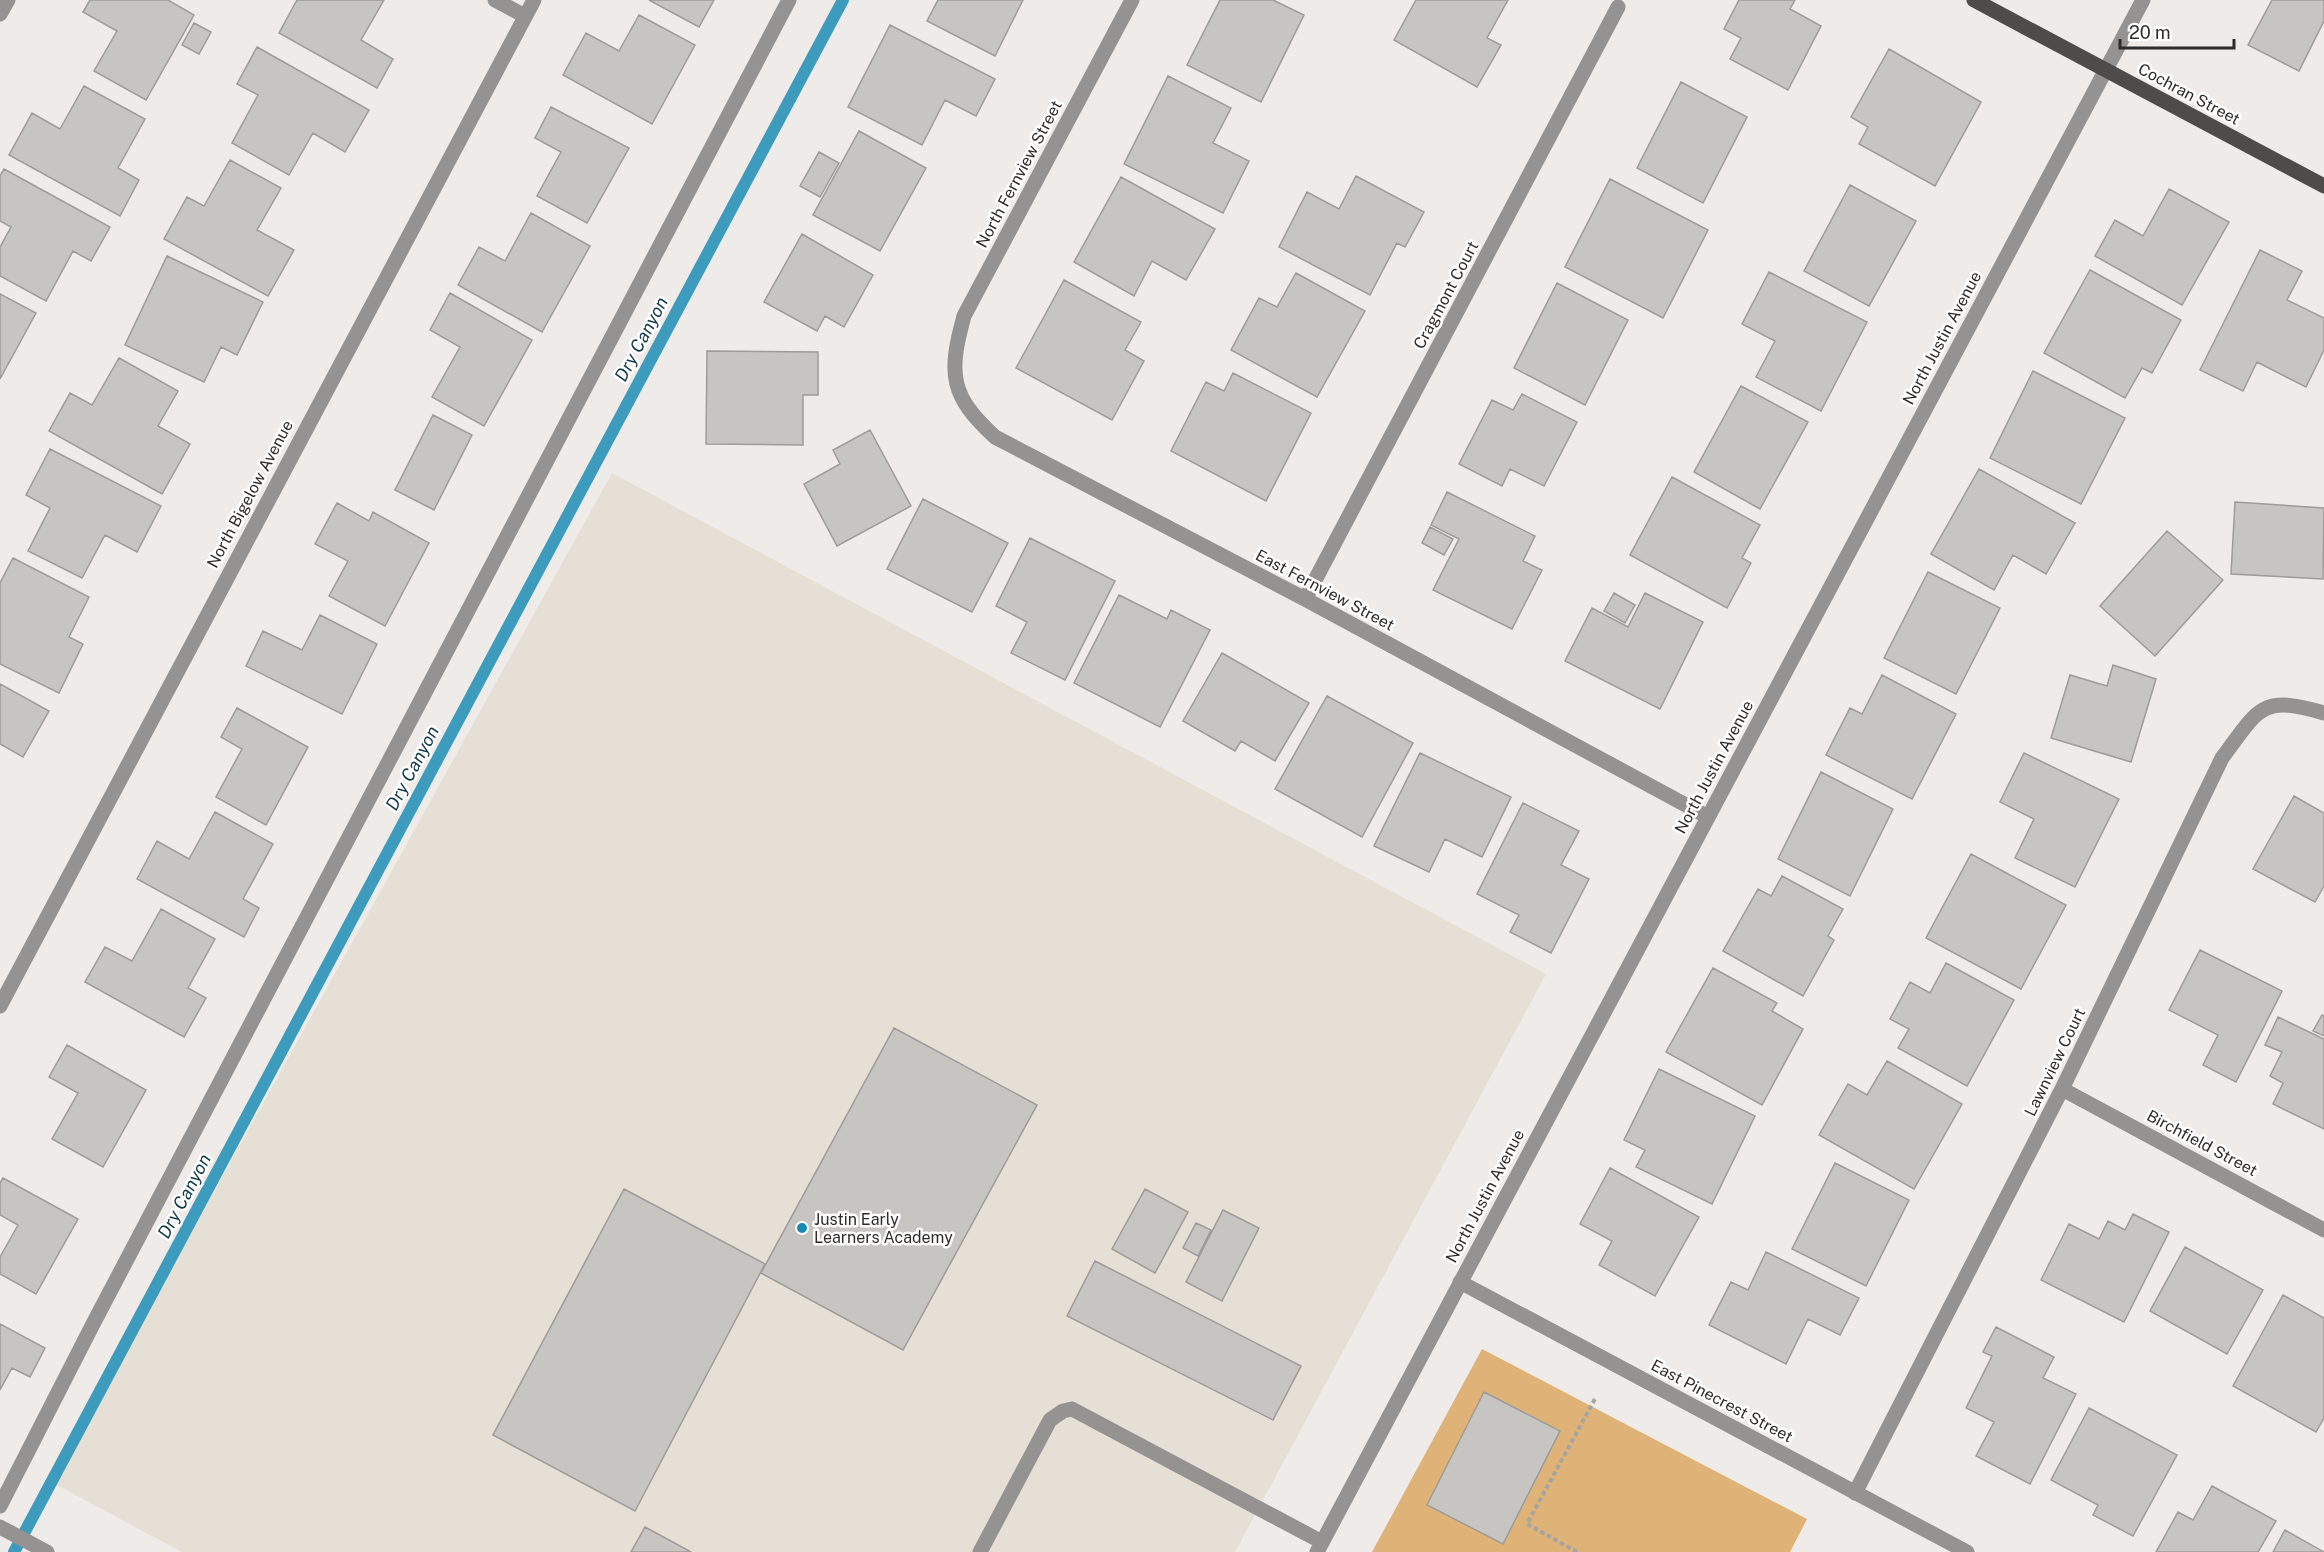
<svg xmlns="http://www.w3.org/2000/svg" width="2324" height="1552" font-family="'Public Sans',sans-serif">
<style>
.built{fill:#e6dfd6}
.green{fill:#dfb377}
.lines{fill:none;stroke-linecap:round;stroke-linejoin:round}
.stream{stroke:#3d9bbd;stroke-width:12}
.building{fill:#c7c5c2;stroke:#9e9b99;stroke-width:1.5}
.path{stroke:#a6a4a1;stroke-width:4;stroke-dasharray:4.5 3;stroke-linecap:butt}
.minor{stroke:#949392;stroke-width:15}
.major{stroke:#4e4c4a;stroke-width:15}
.poi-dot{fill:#188aaf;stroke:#fff;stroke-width:2}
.labels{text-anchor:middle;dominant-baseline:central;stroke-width:5;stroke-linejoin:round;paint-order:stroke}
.street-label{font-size:16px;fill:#2d2c2b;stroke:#fff}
.poi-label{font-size:16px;fill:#2d2c2b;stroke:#fff;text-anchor:start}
.water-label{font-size:18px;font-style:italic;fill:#0f3948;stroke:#fff}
</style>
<rect width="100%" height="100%" fill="#eeebe8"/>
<path class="built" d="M612,473L1546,974L1235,1552H182L53,1483Z"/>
<path class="green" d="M1482,1349L1807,1519L1790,1552H1372Z"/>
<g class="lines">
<path class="stream" d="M14,1552L843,0"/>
</g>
<path class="building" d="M90,0H168L194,15L146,100L94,71L117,31L83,12Z
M297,0H384L361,40L393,59L377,88L279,33Z
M649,0H714L699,27Z
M938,0H1023L995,56L927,21Z
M1220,0H1273L1304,15L1261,102L1187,65Z
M1416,0H1508L1487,38L1501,45L1477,87L1394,40Z
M1739,0H1795L1790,9L1821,26L1788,90L1730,59L1741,38L1724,29Z
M2272,0H2324V21L2299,71L2248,45Z
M639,15L695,45L652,124L563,75L586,33L619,51Z
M194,23L211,32L199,54L182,45Z
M890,25L995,79L976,116L945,100L922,145L848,107Z
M257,47L369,110L345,152L313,133L289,175L232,143L258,95L237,84Z
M1889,49L1981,102L1935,186L1859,144L1868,127L1851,117Z
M1168,76L1231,108L1213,143L1249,161L1223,213L1124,164Z
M1681,82L1747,117L1703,203L1637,168Z
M84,86L145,119L118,168L139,180L120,216L9,155L32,113L60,129Z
M551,107L629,148L587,223L537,196L561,152L535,138Z
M859,131L926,168L880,251L813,215Z
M819,152L839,163L820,197L800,186Z
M230,160L281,188L257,230L294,250L268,296L164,239L187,197L204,206Z
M4,169L110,227L91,261L73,251L46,301L0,276V247L11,227L0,221V176Z
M1356,176L1424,212L1405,247L1397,243L1370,295L1279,247L1307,192L1339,209Z
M1121,177L1215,229L1186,280L1152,261L1134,296L1074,262Z
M1610,179L1708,230L1663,318L1565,267Z
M1850,185L1916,221L1869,306L1804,271Z
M2169,189L2229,222L2182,305L2095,256L2115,220L2143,236Z
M531,213L590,246L542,332L458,285L479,247L505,261Z
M802,234L873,275L844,327L825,316L817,331L764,302Z
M2260,250L2302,271L2287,300L2324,318V350L2306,387L2257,362L2243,391L2200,370Z
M167,256L263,302L237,355L221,347L204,382L125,345Z
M2090,270L2181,320L2152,373L2142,368L2125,398L2044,353Z
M1769,272L1867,322L1821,411L1756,377L1775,341L1742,324Z
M1296,273L1365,311L1317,397L1231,350L1259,298L1277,307Z
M1064,280L1141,322L1125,350L1144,361L1112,420L1016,368Z
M1557,283L1628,320L1585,405L1514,368Z
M450,293L532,340L484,426L432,397L460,347L430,330Z
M0,294L36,313L0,379Z
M707,351L818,352V395H803V445L706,444Z
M119,358L178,391L158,426L190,444L162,494L49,431L70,393L92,405Z
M2033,371L2125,418L2081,504L1990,458Z
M1233,373L1311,413L1266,501L1171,451L1206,382L1224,391Z
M1741,386L1808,422L1760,509L1694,472Z
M1522,394L1577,422L1544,486L1510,469L1502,486L1459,464L1492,400L1513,410Z
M433,415L472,435L434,510L395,490Z
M870,430L911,506L837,546L804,484L840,464L833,450Z
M50,449L161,506L137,552L105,535L82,578L28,551L50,508L26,495Z
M1979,469L2075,523L2046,574L2013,555L1994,590L1931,554Z
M1672,477L1760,525L1742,558L1751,563L1727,608L1630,555Z
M1447,492L1535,536L1523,561L1542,570L1512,629L1433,590L1459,539L1431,525Z
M923,499L1008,543L972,612L887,569Z
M2235,502L2324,508L2323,579L2231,574Z
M337,503L369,521L373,512L429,543L385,626L329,596L348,561L315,544Z
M1430,527L1453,539L1444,555L1422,543Z
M2167,531L2223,580L2155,656L2100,606Z
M1030,538L1115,581L1065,680L1011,653L1027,622L996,606Z
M13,558L89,597L69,637L83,644L59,693L0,664V583Z
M1928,572L2000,608L1956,694L1884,658Z
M1614,593L1635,605L1625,623L1604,611Z
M1645,593L1703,622L1660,709L1565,661L1592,608L1628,627Z
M1119,595L1167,619L1171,610L1210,630L1160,727L1074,683Z
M320,615L377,644L342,714L246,666L263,631L302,650Z
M1222,653L1309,703L1275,761L1241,741L1235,751L1183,721Z
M2113,665L2156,679L2131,762L2051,738L2070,675L2107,686Z
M1882,675L1956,714L1912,799L1826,755L1850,708L1862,714Z
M0,684L49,711L23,757L0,744Z
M1327,696L1413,743L1362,837L1275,789Z
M237,708L308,747L266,825L216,797L242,749L221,737Z
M1420,753L1511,797L1482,857L1445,839L1429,872L1374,846Z
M2024,753L2119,799L2075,887L2015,858L2034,819L2000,802Z
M1821,772L1893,809L1850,896L1778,859Z
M2294,796L2324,813V886L2315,902L2253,869Z
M1523,803L1579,831L1561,865L1589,879L1551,953L1510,932L1519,915L1477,894Z
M215,812L273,844L243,899L259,908L244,937L137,879L157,841L189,859Z
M1971,854L2066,905L2021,989L1926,938Z
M1782,876L1843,909L1828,936L1834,940L1803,996L1723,951L1758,889L1771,896Z
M161,909L215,939L188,988L206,998L184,1037L85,982L105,947L132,961Z
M2200,950L2282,991L2236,1082L2203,1065L2218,1035L2169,1010Z
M1946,963L2014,1000L1967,1086L1898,1048L1909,1029L1890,1019L1910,982L1930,993Z
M1713,968L1777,1003L1772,1011L1803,1029L1762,1105L1666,1052Z
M2322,1015L2324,1016V1036L2313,1031Z
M2278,1017L2324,1039V1129L2273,1104L2283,1083L2270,1076L2282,1052L2265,1045Z
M894,1028L1037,1105L903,1350L761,1273Z
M67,1045L146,1090L103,1167L52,1139L78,1093L49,1077Z
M1887,1061L1962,1104L1914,1189L1819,1135L1848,1084L1867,1095Z
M1659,1069L1755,1116L1712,1204L1636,1167L1645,1150L1624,1140Z
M1835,1163L1909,1200L1866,1286L1792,1249Z
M1610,1168L1699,1217L1655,1296L1599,1265L1612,1241L1580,1224Z
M3,1178L78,1219L36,1294L0,1274V1257L18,1225L0,1215V1183Z
M624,1189L765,1264L635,1511L493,1435Z
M1145,1189L1188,1212L1155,1273L1112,1249Z
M1223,1210L1259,1228L1222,1301L1186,1282Z
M2133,1214L2169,1232L2124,1322L2041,1280L2069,1224L2099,1239L2108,1221L2125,1230Z
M1196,1223L1211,1230L1198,1256L1183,1248Z
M2185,1247L2263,1290L2227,1354L2150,1311Z
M1766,1252L1859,1298L1840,1335L1808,1319L1786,1364L1709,1325L1731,1282L1748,1290Z
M1095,1261L1301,1366L1273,1420L1067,1316Z
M2283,1295L2324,1318V1418L2316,1432L2233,1386Z
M0,1324L45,1348L30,1377L12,1368L0,1390Z
M1996,1327L2054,1357L2043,1378L2076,1394L2030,1484L1976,1456L1994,1422L1966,1408L1992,1356L1983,1352Z
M1484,1392L1560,1431L1503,1544L1427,1505Z
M2089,1408L2177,1455L2133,1536L2093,1515L2098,1505L2051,1480Z
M2212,1486L2276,1521L2258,1552H2156L2178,1512L2193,1520Z
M645,1527L691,1552H631Z
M2285,1530L2324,1552H2273Z"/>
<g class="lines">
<path class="path" d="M1577,1552L1527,1524L1596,1397"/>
<path class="minor" d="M495,0L525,16
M1132,0L964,316C948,374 950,396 995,437L1305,599L1708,817
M0,14L8,0
M1305,599L1618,7
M0,1006L534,0
M2062,1089L2324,1230
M1460,1282L1967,1552
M1855,1493L2062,1089L2222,758C2259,709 2260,694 2324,713
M0,1506L93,1324L789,0
M0,1527L47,1552
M980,1552L1050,1420L1063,1411L1072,1409L1322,1542
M1317,1552L2143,0"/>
<path class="major" d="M1974,0L2324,186"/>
</g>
<circle class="poi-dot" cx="802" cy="1228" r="6"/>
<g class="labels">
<g class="street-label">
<text transform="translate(2189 94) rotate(28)">Cochran Street</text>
<text transform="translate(1019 174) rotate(-62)">North Fernview Street</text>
<text transform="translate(1446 295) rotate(-62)">Cragmont Court</text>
<text transform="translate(1942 338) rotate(-62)">North Justin Avenue</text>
<text transform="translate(250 494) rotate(-62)">North Bigelow Avenue</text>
<text transform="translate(1325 590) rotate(28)">East Fernview Street</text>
<text transform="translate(1714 767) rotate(-62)">North Justin Avenue</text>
<text transform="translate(2055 1062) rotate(-64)">Lawnview Court</text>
<text transform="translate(2202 1143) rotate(28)">Birchfield Street</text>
<text transform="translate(1485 1196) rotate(-62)">North Justin Avenue</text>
<text transform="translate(1722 1401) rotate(28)">East Pinecrest Street</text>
</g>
<g class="poi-label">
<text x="814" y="1219">Justin Early<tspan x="814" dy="18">Learners Academy</tspan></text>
</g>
<g class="water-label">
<text transform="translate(641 339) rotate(-62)">Dry Canyon</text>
<text transform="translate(412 768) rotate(-62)">Dry Canyon</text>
<text transform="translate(184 1196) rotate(-62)">Dry Canyon</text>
</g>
</g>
<path d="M2120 39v9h114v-9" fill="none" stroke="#2d2c2b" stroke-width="3"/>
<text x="2129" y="39" font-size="18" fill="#2d2c2b" stroke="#ffffff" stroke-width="4.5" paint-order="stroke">20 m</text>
</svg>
